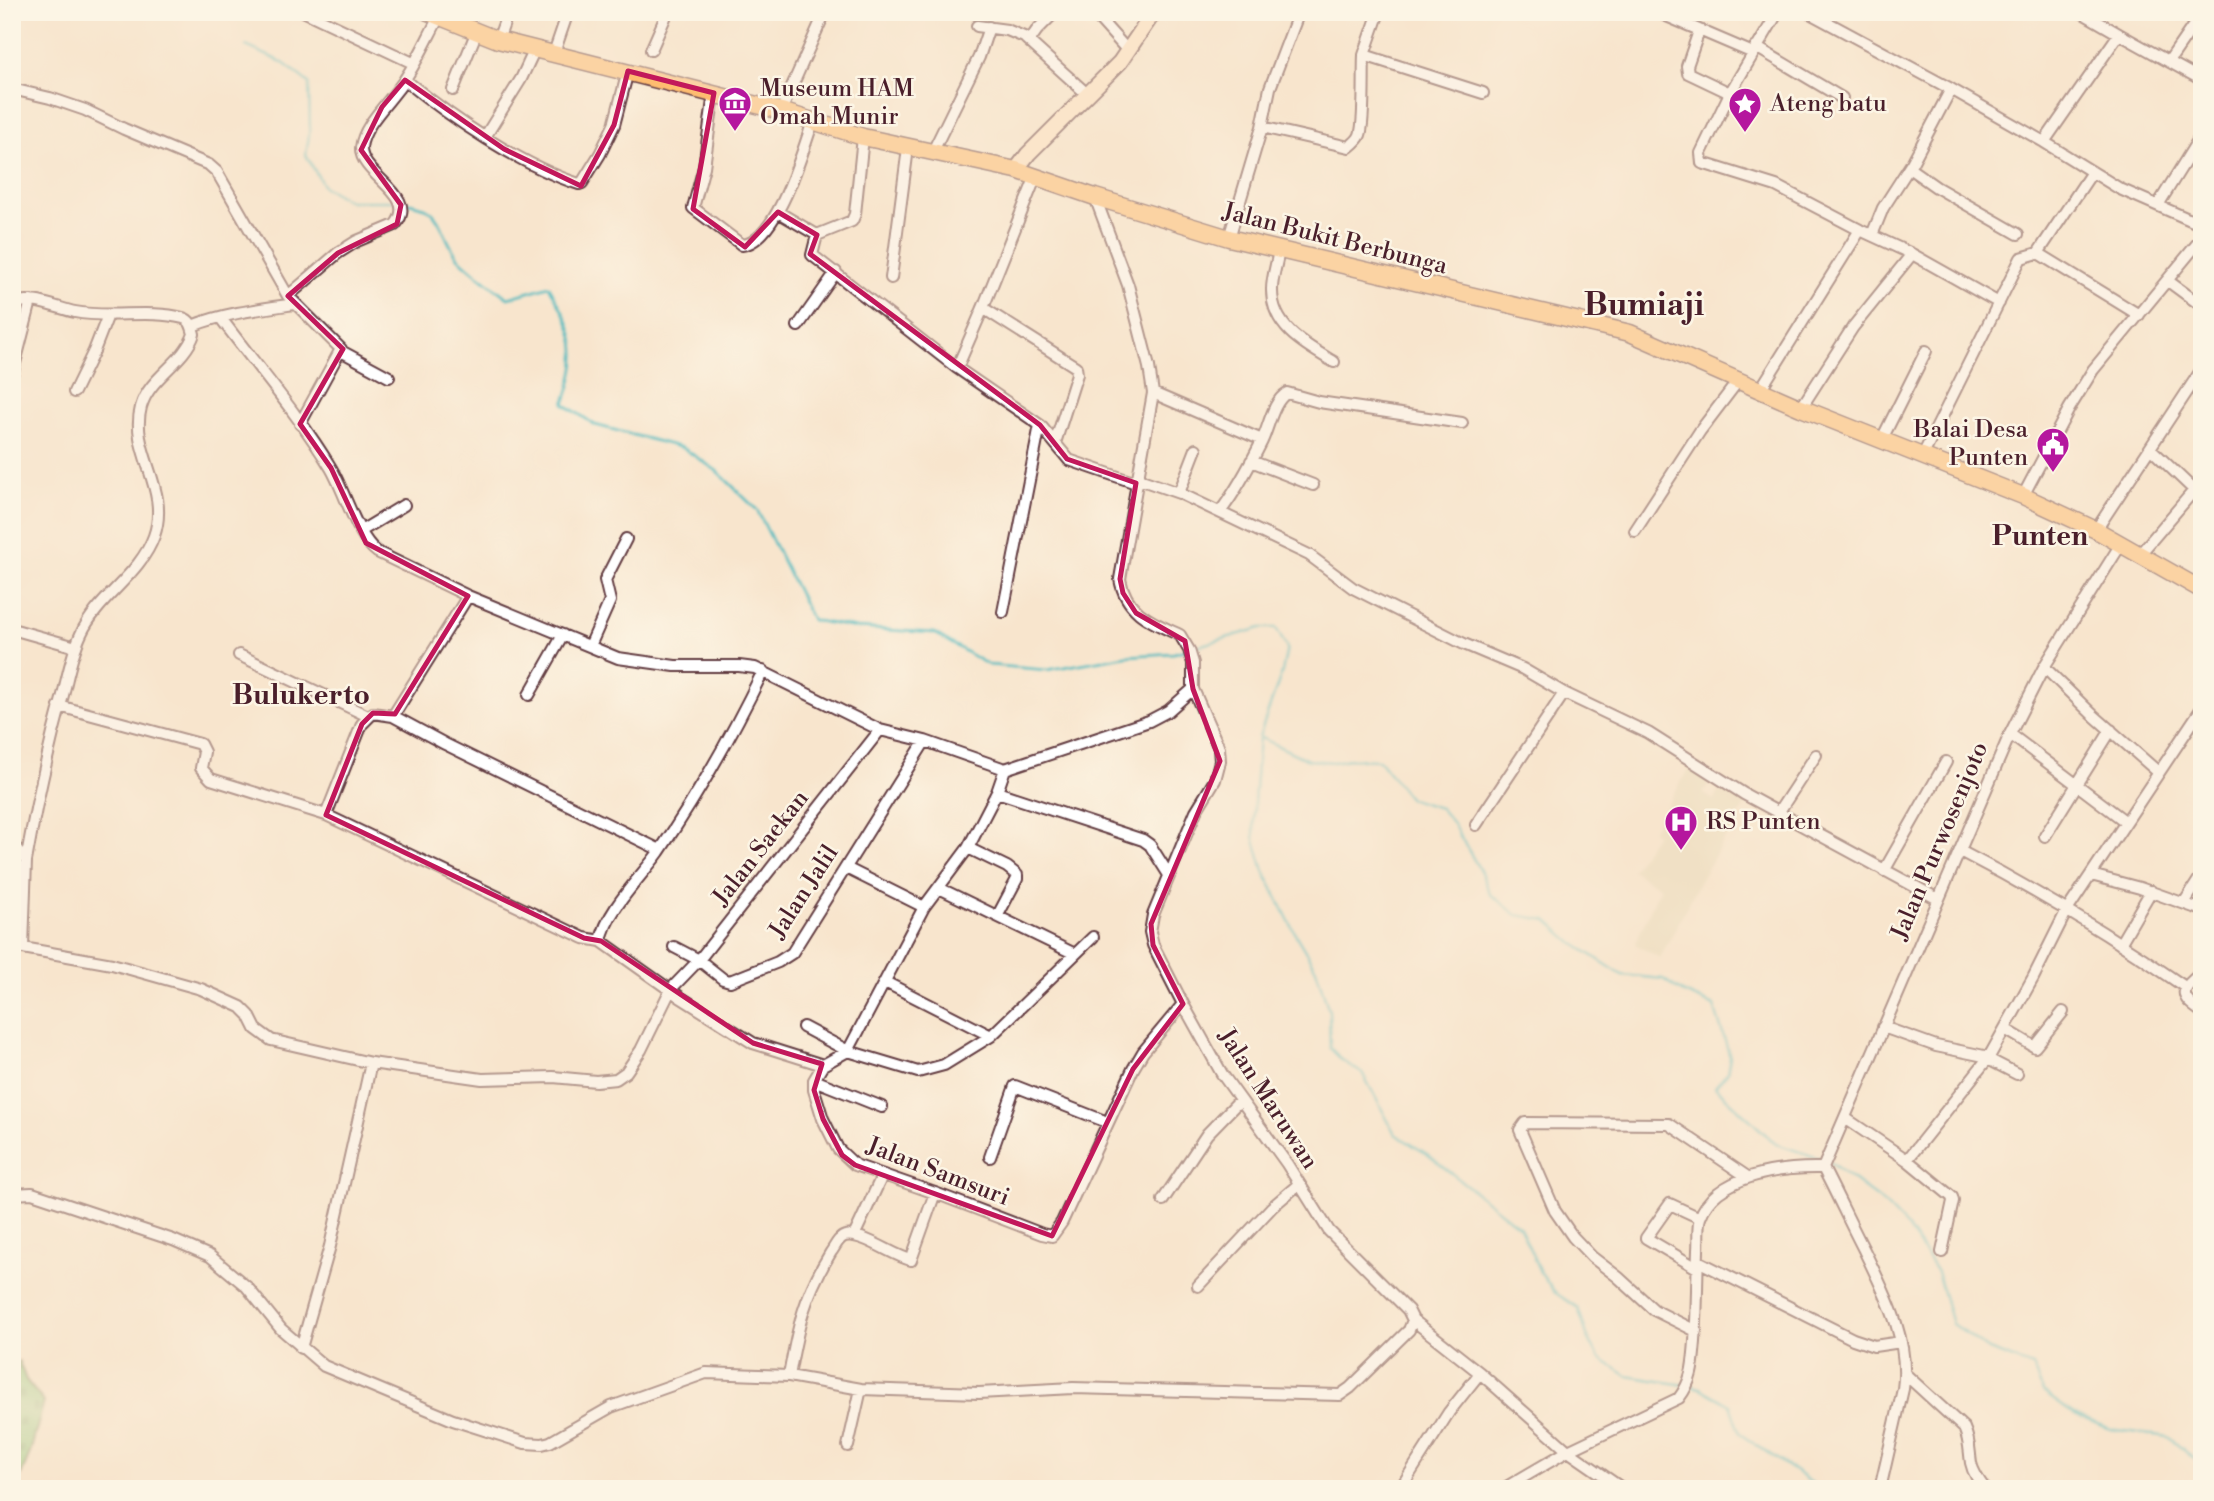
<svg xmlns="http://www.w3.org/2000/svg" width="2214" height="1501" font-family="'Libre Bodoni',serif">
<style>
.built{fill:#e7daba}
.cemetery{fill:url(#cemetery-stones);stroke:#6c7454;stroke-width:2}
.lines{fill:none;stroke-linecap:round;stroke-linejoin:round}
.stream{stroke:#4abac0;stroke-width:2.5}
.street-casing{stroke:#643d43;stroke-width:14}
.secondary-casing{stroke:#643d43;stroke-width:18}
.primary-casing{stroke:#643d43;stroke-width:19}
.street{stroke:#fff;stroke-width:10}
.secondary{stroke:#ffe4c6;stroke-width:14}
.primary{stroke:#febc70;stroke-width:16}
.marked{fill:none;stroke:#c2185b;stroke-width:5;stroke-linejoin:round}
.labels{text-anchor:middle;dominant-baseline:central;stroke-width:5;stroke-linejoin:round;paint-order:stroke}
.poi-label{font-size:24px;fill:#4a1f2b;stroke:#fcf5e5;text-anchor:start}
.street-label{font-size:24px;fill:#4a1f2b;stroke:#fcf5e5}
.quarter-label{font-size:28px;font-weight:bold;fill:#4a1f2b;stroke:#fcf5e5}
.district-label{font-size:32px;font-weight:bold;fill:#4a1f2b;stroke:#fcf5e5}
</style>
<defs>
<pattern id="cemetery-stones" width="16" height="16" patternUnits="userSpaceOnUse" patternTransform="scale(1.75)"><rect width="16" height="16" fill="#8dc87d"/><path d="M2 7V4a2 2 0 0 1 4 0v3zM10 15v-3a2 2 0 0 1 4 0v3z" fill="#7bab6c"/></pattern>
</defs>
<rect width="100%" height="100%" fill="#fcf5e5"/>
<filter id="ink" filterUnits="userSpaceOnUse"><feTurbulence type="fractalNoise" baseFrequency=".0143" numOctaves="2"/><feDisplacementMap in="SourceGraphic" scale="14" xChannelSelector="R" yChannelSelector="G"/><feConvolveMatrix kernelMatrix="1 2 1 2 8 2 1 2 1" color-interpolation-filters="sRGB"/></filter>
<filter id="wash" filterUnits="userSpaceOnUse"><feTurbulence type="fractalNoise" baseFrequency=".00686" numOctaves="4" result="noise"/><feDisplacementMap in="SourceGraphic" scale="28" xChannelSelector="R" yChannelSelector="G"/><feGaussianBlur stdDeviation="1.57" result="paint"/><feColorMatrix in="noise" values="0 0 0 0 0 0 0 0 0 0 0 0 0 0 0 0 0 1.4 0 .05"/><feComposite in="paint" operator="in"/></filter>
<g filter="url(#wash)">
<rect width="100%" height="100%" fill="#f8e5cd"/>
<path class="built" d="M1691,765L1713,779L1703,793L1714,800L1723,786L1747,802L1701,879L1660,958L1635,944L1660,888L1632,870L1656,834L1652,831Z"/>
<path class="cemetery" d="M19,1361L26,1380L44,1402C37,1423 29,1473 12,1486V1363Z"/>
<g class="lines">
<path class="stream" d="M246,46L282,62L309,83L310,129L306,155L324,187L349,201H393
M403,202C446,207 437,229 457,256C468,269 494,287 508,298L549,286C576,334 584,349 564,404L595,425L683,448L717,471L757,510L812,620L856,628L934,633L988,665L1047,670L1125,656L1174,653L1185,650
M1191,648L1261,628H1276L1287,648L1282,672L1259,737L1254,803V837L1264,871L1298,939L1316,969L1329,1011L1330,1048L1343,1061L1363,1074L1395,1134L1427,1154L1520,1227L1540,1272L1554,1292L1578,1308L1587,1335L1598,1357L1627,1376L1685,1385
M1259,737L1308,760L1334,762L1349,759L1379,760L1410,799L1440,808L1452,822L1481,872L1490,894L1517,915L1547,920L1573,943L1622,975L1663,979L1682,992L1714,1006L1730,1057L1727,1073L1715,1087L1776,1144L1825,1160
M1831,1163L1886,1205L1907,1227L1937,1272L1952,1324L1989,1350L2032,1366L2043,1392L2075,1415L2110,1429L2168,1437L2202,1465
M1691,1386L1700,1388L1730,1405L1740,1434L1821,1489"/>
</g>
</g>
<g filter="url(#ink)">
<g class="lines">
<defs>
<path id="street" d="M305,12L413,63
M1093,12L1128,51
M1379,12L1364,55L1483,93
M1657,12L1753,53
M1778,12L1730,93L1701,153L1702,163L1776,186L1860,230L1912,254L1999,303
M1808,12L1951,89
M977,26L1007,30L1024,37L1087,94
M1699,31L1687,66L1688,73L1730,93
M2119,34L2202,80
M498,40L508,12
M1030,40L1037,30L1055,12
M1756,47L1842,98
M651,50L665,18V12
M554,53L568,12
M2169,61L2202,13
M405,80C453,119 520,165 579,184L582,183L600,154L614,125L628,71
M12,89L50,98L85,110L124,129L209,165L217,172L288,296L338,253L357,241L395,225C421,195 360,176 361,148C363,124 393,99 405,79C418,60 428,37 439,17
M453,90L477,31
M714,93L704,167L693,208L742,245C777,242 803,150 813,121
M781,111L825,12
M1262,127L1349,147C1354,143 1358,140 1360,135C1365,122 1363,72 1364,55
M485,137L521,79L535,49
M2044,142L2119,34L2081,12
M932,153L979,57L989,27
M1909,168L1936,187L2018,234
M1095,197L1128,285L1149,367L1153,393L1120,579C1126,613 1152,622 1180,635L1189,650L1193,663V689L1219,748L1220,761L1215,780L1196,811L1153,915L1150,932L1153,945L1183,1004L1222,1074L1287,1164L1329,1231L1408,1310L1413,1320L1480,1373L1568,1451L1503,1489
M2158,205L2202,134
M778,212L817,235L812,255L957,368L1040,425L1069,460L1136,483
M817,235L852,221L855,214L863,137
M1872,235L1883,208L1912,163L1951,89L2044,142L2120,189L2202,225
M1229,238L1262,127L1270,88L1299,12
M1279,250C1277,263 1272,277 1272,289C1271,327 1305,345 1334,362
M2038,253L2092,172
M891,278L908,148
M2168,281L2202,306
M288,296L341,349L300,424
M12,304C31,295 56,308 75,312C110,319 148,309 183,318C191,320 192,327 194,334C184,363 149,377 141,407C129,452 171,488 154,536C140,575 98,597 81,634C72,653 68,675 63,695C48,750 36,805 26,861
M983,308L1076,367L1077,374L1055,443
M220,317C257,367 299,415 331,468C345,492 357,537 377,552L468,596L618,658L675,666H739L755,668L880,730L925,741L1005,769L997,792L968,848L924,907L848,1051L823,1065L814,1080V1090L823,1119L838,1149L855,1165L935,1193L1042,1234L1052,1236L1062,1222L1133,1069L1143,1052L1183,1004
M192,326C225,313 260,309 295,304
M798,326L836,272
M341,351L389,377
M957,368L983,308L1036,176
M12,375L31,301
M1760,390L1860,230
M74,392L94,351L108,315
M1153,393L1262,440
M1801,408L1853,327L1912,254
M1881,441L1926,351
M2151,449L2194,490
M1922,457L2021,258L2038,253L2139,315
M1251,461L1313,485
M1136,478L1179,493L1309,555L1353,588L1464,644L1523,669L1564,693L1648,733L1744,794L1938,899
M1179,493L1196,449
M2023,496L2069,409L2093,370L2202,238
M1220,512C1237,490 1250,465 1262,441C1269,426 1273,401 1287,393L1319,402L1462,423
M2096,530L2202,369
M361,531L404,505
M1635,531L1700,431L1738,381
M2140,554L2202,481
M1003,612L1040,425
M12,629L76,647
M590,646L610,601L605,580L626,539
M239,655L368,716
M2044,667L2092,714L2158,772
M529,695L563,635
M59,706L200,744L204,752L201,768L211,779L326,815L584,938L601,941L680,997L753,1043L823,1065
M393,716L468,596
M2010,734L2126,822
M1005,769L1149,721L1168,711L1193,689
M997,792L1143,840L1150,845L1169,875
M1778,813L1816,755
M326,815L362,724L373,713L393,716L445,744L660,850
M1476,825L1564,693
M2045,836L2111,730
M12,843L26,861L23,947
M968,848L1007,867L1017,875V879L998,915
M1960,851C2038,891 2113,937 2185,987
M846,868L924,907
M1884,871L1946,762
M2091,875L2140,888L2202,910
M939,888L1075,954
M2184,903L2202,875
M601,941C606,911 641,877 659,852C698,795 733,733 763,671
M2120,944L2151,891
M12,946L112,964L201,989L241,1007L249,1015L256,1029L271,1040L371,1063
M674,947L699,960L723,979L730,981L778,962L792,953L925,741
M2202,972C2181,990 2177,995 2202,1012
M885,982L991,1036
M803,1027L848,1051L918,1072L944,1065L991,1036L1093,937
M1883,1027L1936,1046L1989,1057
M2005,1029L2035,1047L2063,1012
M1988,1059L2017,1074
M814,1080L882,1107
M1845,1118L1907,1160L1952,1197L1953,1201L1942,1252
M990,1157L1015,1086L1107,1122
M1907,1160L1989,1057L2033,978L2066,912L2202,708
M1823,1168L2010,734L2044,667L2121,544
M1823,1168C1837,1195 1850,1223 1864,1250C1885,1294 1910,1339 1903,1389L1880,1489
M12,1194L32,1193L173,1240L210,1256L247,1287L281,1329L324,1366L453,1420L525,1443L542,1444L550,1442L611,1407L706,1373L789,1376L861,1389L979,1393L1073,1388L1340,1395L1350,1388L1409,1330L1413,1320
M1163,1200L1207,1134L1240,1100
M854,1236L882,1176
M1698,1261L1853,1339L1874,1346L1901,1342
M1697,1268L1646,1238L1670,1204L1700,1218
M1198,1286L1272,1207L1299,1184
M1696,1331L1654,1310L1618,1277L1592,1257L1573,1237L1555,1211L1520,1130L1525,1123L1669,1124L1746,1176
M301,1348L330,1246L371,1063L482,1079L553,1077L596,1081L616,1079L626,1072L641,1050L671,989L699,960L880,730
M1905,1374L1964,1428C1970,1441 1969,1450 1971,1463C1973,1473 1979,1481 1985,1489
M789,1376C798,1326 804,1296 831,1252C835,1247 838,1238 845,1236C862,1232 893,1256 911,1260L935,1193
M848,1446L861,1389
M1400,1489L1449,1412L1480,1373
M1623,1489L1568,1451L1679,1398C1693,1380 1693,1363 1695,1342C1697,1311 1697,1281 1698,1250C1699,1240 1697,1227 1700,1218C1715,1174 1785,1167 1823,1168"/>
<path id="secondary" d="M1016,170L1028,154L1120,62L1154,12"/>
<path id="primary" d="M428,12L498,40L781,111L863,137L1016,170L1095,197L1229,238L1630,333L1801,408L2023,496L2096,530L2202,590"/>
</defs>
<use href="#street" class="street-casing"/>
<use href="#secondary" class="secondary-casing"/>
<use href="#primary" class="primary-casing"/>
<use href="#street" class="street"/>
<use href="#secondary" class="secondary"/>
<use href="#primary" class="primary"/>
</g>
</g>
<path d="M0 0H2214V1501H0ZM628,71L714,93L693,209L745,247L778,212L817,235L810,254L1040,425L1067,459L1136,483L1120,579L1123,593L1136,613L1185,641L1193,689L1220,761L1151,924L1153,945L1183,1004L1133,1069L1052,1236L855,1165L842,1155L823,1119L814,1090L822,1064L753,1043L601,941L584,938L326,815L362,724L373,713L395,714L468,596L366,543L331,468L300,424L343,349L288,296L338,253L397,224L401,205L361,150L382,107L405,80L504,149L581,186L614,125Z" fill="#f8e5cd" fill-opacity=".55" fill-rule="evenodd"/>
<path class="marked" d="M628,71L714,93L693,209L745,247L778,212L817,235L810,254L1040,425L1067,459L1136,483L1120,579L1123,593L1136,613L1185,641L1193,689L1220,761L1151,924L1153,945L1183,1004L1133,1069L1052,1236L855,1165L842,1155L823,1119L814,1090L822,1064L753,1043L601,941L584,938L326,815L362,724L373,713L395,714L468,596L366,543L331,468L300,424L343,349L288,296L338,253L397,224L401,205L361,150L382,107L405,80L504,149L581,186L614,125Z"/>
<defs>
<symbol id="museum-pin" viewBox="-11 -11 22 30"><path d="M0 17L-7.5 6A9.5 9.5 0 1 1 7.5 6Z" fill="#b5179e" stroke="#fcf5e5"/><path d="M0-6L6-3V-2H-6V-3ZM-5-1h2V3h-2ZM-1-1h2V3h-2ZM3-1h2V3H3ZM-6 4H6V6H-6Z" fill="#fff"/></symbol>
<symbol id="sight-pin" viewBox="-11 -11 22 30"><path d="M0 17L-7.5 6A9.5 9.5 0 1 1 7.5 6Z" fill="#b5179e" stroke="#fcf5e5"/><path d="M0-6L1.8-2.2L6-1.7L2.9 1.2L3.7 5.4L0 3.3L-3.7 5.4L-2.9 1.2L-6-1.7L-1.8-2.2Z" fill="#fff"/></symbol>
<symbol id="civic-pin" viewBox="-11 -11 22 30"><path d="M0 17L-7.5 6A9.5 9.5 0 1 1 7.5 6Z" fill="#b5179e" stroke="#fcf5e5"/><path d="M-.6-6.5H3V-4.5H.6V-3L4-1V1h2V6H-6V1h2V-1L-.6-3ZM-1.2 2.5V6h2.4V2.5Z" fill="#fff"/></symbol>
<symbol id="hospital-pin" viewBox="-11 -11 22 30"><path d="M0 17L-7.5 6A9.5 9.5 0 1 1 7.5 6Z" fill="#b5179e" stroke="#fcf5e5"/><path d="M-5-5h3v3.5h4V-5h3V5h-3V1.5h-4V5h-3Z" fill="#fff"/></symbol>
</defs>
<g fill-rule="evenodd">
<use href="#museum-pin" x="716" y="84" width="38" height="52"/>
<use href="#sight-pin" x="1726" y="85" width="38" height="52"/>
<use href="#civic-pin" x="2034" y="425" width="38" height="52"/>
<use href="#hospital-pin" x="1662" y="803" width="38" height="52"/>
</g>
<g class="labels">
<g class="poi-label">
<text x="760" y="89">Museum HAM<tspan x="760" dy="28">Omah Munir</tspan></text>
<text x="1770" y="104">Ateng batu</text>
<text x="2028" y="430" text-anchor="end">Balai Desa<tspan x="2028" dy="28">Punten</tspan></text>
<text x="1706" y="822">RS Punten</text>
</g>
<g class="street-label">
<text transform="translate(1335 239) rotate(14)">Jalan Bukit Berbunga</text>
<text transform="translate(1940 841) rotate(-67)">Jalan Purwosenjoto</text>
<text transform="translate(761 848) rotate(-52)">Jalan Saekan</text>
<text transform="translate(804 892) rotate(-57)">Jalan Jalil</text>
<text transform="translate(1268 1099) rotate(57)">Jalan Maruwan</text>
<text transform="translate(938 1172) rotate(21)">Jalan Samsuri</text>
</g>
<g class="quarter-label">
<text x="2040" y="536">Punten</text>
<text x="301" y="695">Bulukerto</text>
</g>
<g class="district-label">
<text x="1644" y="305">Bumiaji</text>
</g>
</g>
<rect width="2214" height="1501" fill="none" stroke="#fcf5e5" stroke-width="42"/>
</svg>
